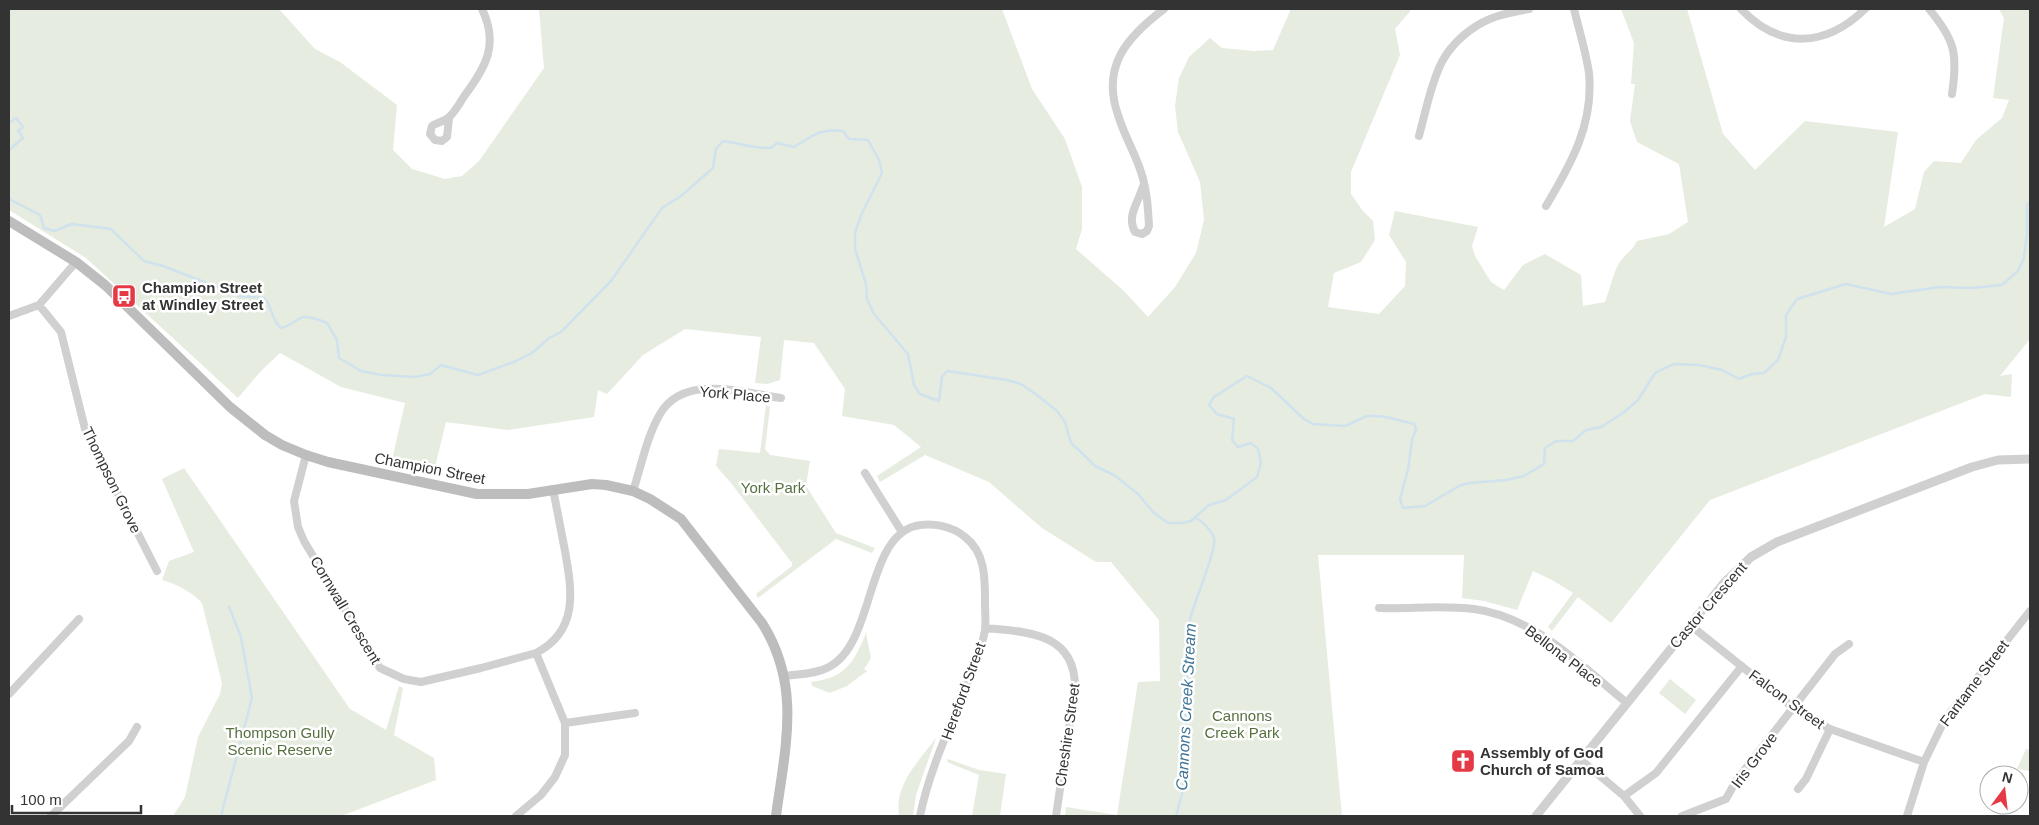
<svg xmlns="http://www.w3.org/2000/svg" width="2039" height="825" font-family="Helvetica,sans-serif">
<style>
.green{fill:#e6ecdf}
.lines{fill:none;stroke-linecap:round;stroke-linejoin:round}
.stream{stroke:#cfe2ee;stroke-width:2.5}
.minor{stroke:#d0d0d0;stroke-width:8}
.tertiary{stroke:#d0d0d0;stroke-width:9}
.secondary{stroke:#bdbdbd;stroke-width:10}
.labels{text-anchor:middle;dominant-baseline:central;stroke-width:5;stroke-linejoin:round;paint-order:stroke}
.poi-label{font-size:15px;font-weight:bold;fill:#333;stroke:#fff;text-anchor:start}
.street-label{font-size:15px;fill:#333;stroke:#fff}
.park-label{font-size:15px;fill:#56703f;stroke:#fff}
.water-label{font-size:16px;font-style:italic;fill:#3f7597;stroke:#fff}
</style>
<rect width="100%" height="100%" fill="#fff"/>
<path class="green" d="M9,9H279L315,49L340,62L397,105L393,150L412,169L445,179L462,176L479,161L544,68L539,9H1002L1032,89L1065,139L1082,187V229L1076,249L1125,292L1148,317L1175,287L1196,253L1204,220L1200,182L1178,132L1175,106L1179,78L1189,57L1210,38L1222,48L1254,51L1273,50L1291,9H1412L1395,29L1400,55L1351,172V194L1363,211L1373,221L1375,240L1361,262L1334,273L1328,307L1379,314L1405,286L1406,262L1389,235L1395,211L1478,227L1472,246L1475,256L1491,282L1504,290L1523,265L1545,254L1581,275L1583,306L1605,302C1610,289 1613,274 1619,263C1625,254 1633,250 1637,241L1669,234L1688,222L1679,164L1637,142L1630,121L1635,84H1631L1634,43L1621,9H1687L1723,134L1755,170L1805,121L1898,132L1884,227L1915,209L1924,172L1934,161L1961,163L1976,140L2002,118L2009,100L1993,98L2004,18L1999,9H2030V339L2000,376L2012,374L2011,397L1985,394L1710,500L1611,623L1578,597L1552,631L1548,627L1573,593L1552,580L1533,571L1517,610L1484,601L1462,598L1464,555H1318L1342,816H1065L1066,807L1117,815L1138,682L1160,681L1159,620L1111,562H1096L1042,528L989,482L925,455L880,482L877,476L921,447L894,425L842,416L845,389L814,343L784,340L780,380L767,384L755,383L761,337L685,329L643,355L607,394L598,390L594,417L508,430L446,422L433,475L391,464L405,403L341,387L280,353L261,371L238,398L86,258L9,210Z
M766,405L770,407L765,449L770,455L810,461L806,486L836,533L875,548L872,553L836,539L758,598L756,594L792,566V563L731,483L716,466L719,449L760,453Z
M184,468L350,709L386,730L399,686L403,688L394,735L434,758L436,780L341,816H173L185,797L198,737L220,694L222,683L202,603C192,592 177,584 162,580L169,561L194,552L162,479Z
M866,633L871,658L864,669L867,671L847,686L830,693L812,686L811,682C845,678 854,663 866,633Z
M1670,679L1696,700L1685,714L1659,693Z
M936,738L916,795L913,816H899C894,785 918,762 936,738Z
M2026,749L2030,750V771L2017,769Z
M948,759L979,770L1006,774L1000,816H972L979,775L947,762Z"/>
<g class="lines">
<path class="stream" d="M9,123L16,118L23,127L18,131L23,138L9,150
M9,197L11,200L40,215L44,228L54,231L72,224L111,229L144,261L163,266L240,296L264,298C273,307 271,320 281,328C291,326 296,319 303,317C311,316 320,320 327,323L337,340L339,358L361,371L382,375L415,377L430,374L441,365L478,375L516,361L532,353L549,338L561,332L611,281L662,208L681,196L713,168L716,149L723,141C739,143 755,149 771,148L777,143L794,147C813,136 819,128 843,131L849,139L868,140L879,160L882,173L862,213L855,232V249L866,284L867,299L874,314L908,354L914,385L920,394L939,401L942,377L947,371L1007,380L1021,384L1037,395L1057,411L1065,422L1071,443L1083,454L1095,466L1114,475L1138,494L1154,513L1168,523H1182L1191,521L1209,505L1226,500L1257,477L1261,463L1258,449L1251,443L1238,447L1232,440L1234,419L1217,414L1209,405L1214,397L1247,376L1271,388L1304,419L1313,424L1345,426L1367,416H1374L1386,417L1414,424L1416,429L1412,440L1408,470L1400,499L1403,508L1425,506L1461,485L1470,483L1506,480L1524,476L1544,464L1545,448L1556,441H1573L1586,430L1601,427L1623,413L1638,400L1655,373L1665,368L1675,364L1699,365L1722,370L1739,379L1752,374L1764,373L1778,360L1786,337V315L1797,299L1846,284L1891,294L1940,287L1971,288L2002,285L2018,271L2024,258L2027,234V204L2030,202
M221,816L252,698L241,637L229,607
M1176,816L1183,791L1189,624C1192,605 1217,552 1214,538C1212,531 1202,521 1196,518"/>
<path class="minor" d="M1741,9C1780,50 1826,47 1865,9
M1929,9C1955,40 1958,54 1952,94
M449,118L447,137L442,141L435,140L430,134L432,126C437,122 444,122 449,117C456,111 460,102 465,95C486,67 499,44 482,9
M1419,136C1425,114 1433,74 1446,55C1458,37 1478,22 1498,16C1508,13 1519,11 1529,9
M1144,184C1139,201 1126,216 1135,232L1142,234L1147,231L1149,226C1148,208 1147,190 1141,172C1135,153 1124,135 1118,115C1101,66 1127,37 1164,9
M1546,206C1571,164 1594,124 1589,73C1586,52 1579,30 1574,9
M39,305L61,332L85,429L157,571
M9,316L39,305L76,262
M306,455L294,501L298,527L304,541L380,668L404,679L421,682L481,668L536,653C579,631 572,590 565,551C561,530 557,510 553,489
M865,473L902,532
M633,491C641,467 647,436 660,414C684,373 743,393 781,398
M1379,608C1410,609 1442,605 1474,609C1535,617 1581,666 1627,703
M1690,625L1794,708L1830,729L1924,762
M985,628C1026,632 1075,632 1075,687L1056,816
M785,676C799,674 816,674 829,667C875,643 865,540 915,526C932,522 952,526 965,537C986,553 985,580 985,603C985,612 986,622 985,630C982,649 973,666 967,684C950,727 929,771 920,816
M9,694L79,619
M565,723L635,713
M1581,760L1624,796L1640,816
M1798,789L1806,779L1830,729
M1624,796L1656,773L1742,666
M51,816L129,741L137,727
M516,816L541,795L555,777L565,755V723L536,653
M1682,816L1726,799L1736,781L1835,654L1849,644
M1907,816L1924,762L1945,719L2030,611"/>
<path class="tertiary" d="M1536,816L1724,583L1751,557L1777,542L1972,467L1998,460L2030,459"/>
<path class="secondary" d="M9,221L76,262L105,285L230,407L265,435L282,445L306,455L328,462L477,494H528L592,484L606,485L633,491L650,499L681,519L762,623C802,686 785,748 776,816"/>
</g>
<defs>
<symbol id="bus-square" viewBox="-11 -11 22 22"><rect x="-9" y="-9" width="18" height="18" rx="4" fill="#e63946" stroke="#fff"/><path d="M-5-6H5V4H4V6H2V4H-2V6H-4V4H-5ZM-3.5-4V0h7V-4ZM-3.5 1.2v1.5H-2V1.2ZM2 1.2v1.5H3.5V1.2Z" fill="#fff"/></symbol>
<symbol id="church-square" viewBox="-11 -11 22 22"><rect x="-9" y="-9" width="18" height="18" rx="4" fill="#e63946" stroke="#fff"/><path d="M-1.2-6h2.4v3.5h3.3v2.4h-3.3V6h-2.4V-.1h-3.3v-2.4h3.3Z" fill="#fff"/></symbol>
</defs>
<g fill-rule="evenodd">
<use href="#bus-square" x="110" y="282" width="28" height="28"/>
<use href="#church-square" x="1449" y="747" width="28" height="28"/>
</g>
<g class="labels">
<g class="poi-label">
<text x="142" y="287">Champion Street<tspan x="142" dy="17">at Windley Street</tspan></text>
<text x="1480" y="752">Assembly of God<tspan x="1480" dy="17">Church of Samoa</tspan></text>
</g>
<g class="street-label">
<text transform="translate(735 394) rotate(5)">York Place</text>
<text transform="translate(430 468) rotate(11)">Champion Street</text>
<text transform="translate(112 480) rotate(64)">Thompson Grove</text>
<text transform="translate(1708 605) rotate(-49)">Castor Crescent</text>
<text transform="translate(346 610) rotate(59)">Cornwall Crescent</text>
<text transform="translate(1564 656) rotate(37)">Bellona Place</text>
<text transform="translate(1974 683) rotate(-53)">Fantame Street</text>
<text transform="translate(963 691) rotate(-70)">Hereford Street</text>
<text transform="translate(1787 699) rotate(36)">Falcon Street</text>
<text transform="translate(1067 735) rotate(-82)">Cheshire Street</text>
<text transform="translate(1754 760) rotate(-53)">Iris Grove</text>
</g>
<g class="park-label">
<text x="773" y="487">York Park</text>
<text x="1242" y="715">Cannons<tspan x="1242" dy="17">Creek Park</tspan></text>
<text x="280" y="732">Thompson Gully<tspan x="280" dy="17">Scenic Reserve</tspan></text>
</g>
<g class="water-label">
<text transform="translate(1186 707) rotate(-87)">Cannons Creek Stream</text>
</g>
</g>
<rect width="2039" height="825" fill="none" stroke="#333333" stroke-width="20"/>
<g transform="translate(2004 790) rotate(15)"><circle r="24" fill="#ffffff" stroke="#adadad"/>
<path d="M0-4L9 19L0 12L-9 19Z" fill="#e63946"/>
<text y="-8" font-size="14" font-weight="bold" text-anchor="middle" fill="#333333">N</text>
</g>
<path d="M12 805v8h129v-8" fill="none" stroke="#333333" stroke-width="2.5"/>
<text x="20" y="805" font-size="15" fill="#333333" stroke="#ffffff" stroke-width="4" paint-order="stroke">100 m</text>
</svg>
